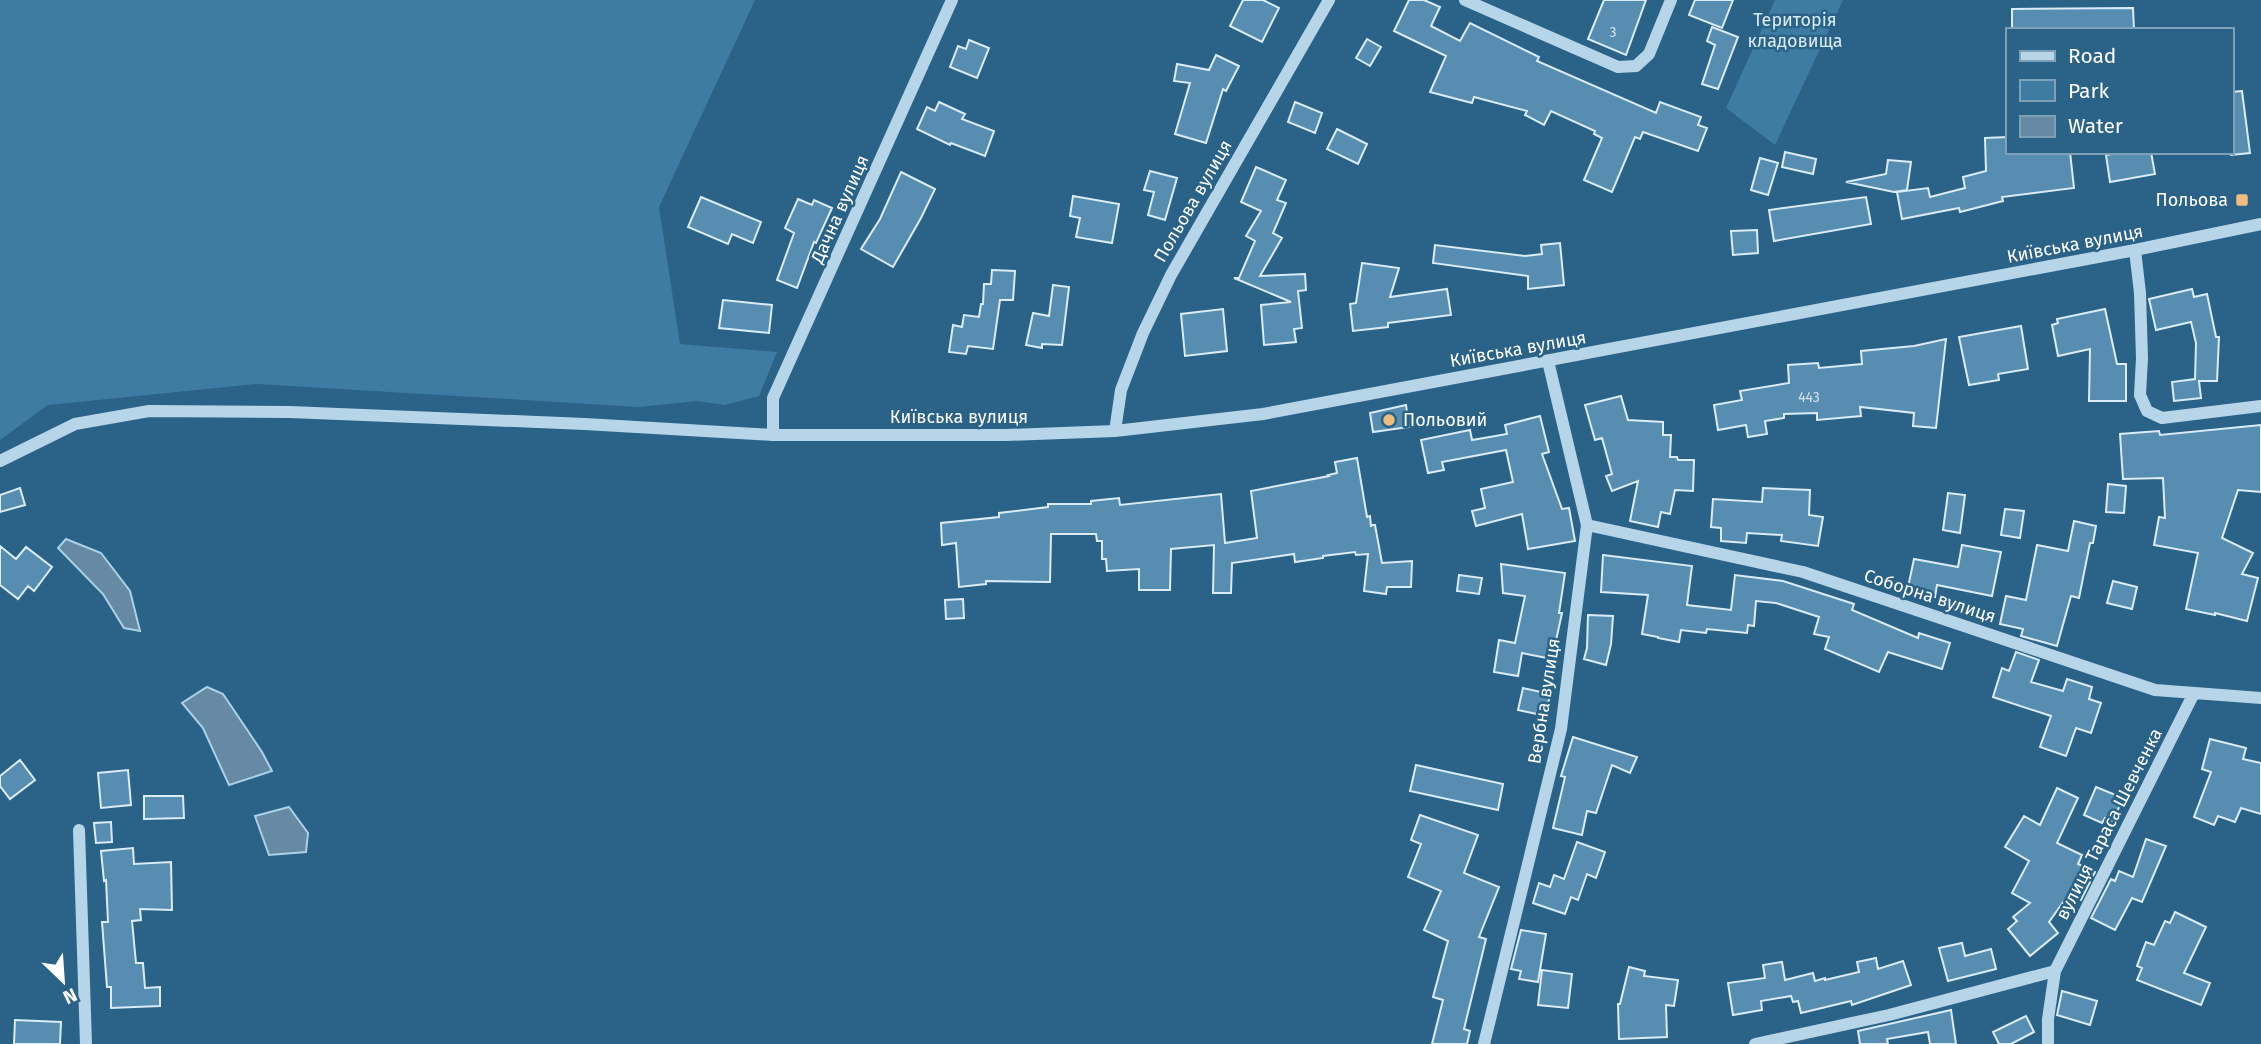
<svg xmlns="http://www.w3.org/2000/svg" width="2261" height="1044" font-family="'Fira Sans',sans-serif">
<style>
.green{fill:#3e7ca4}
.water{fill:#668aa4;stroke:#abd1e8;stroke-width:2}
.building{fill:#568db1;stroke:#daecf7;stroke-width:2}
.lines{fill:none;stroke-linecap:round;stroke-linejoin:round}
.minor{stroke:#b7d5e8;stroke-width:12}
.poi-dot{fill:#efbd7e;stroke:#2a6288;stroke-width:2.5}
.labels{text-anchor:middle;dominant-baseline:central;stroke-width:5;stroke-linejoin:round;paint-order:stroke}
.number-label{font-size:14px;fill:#d5e2ec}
.park-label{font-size:18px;fill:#daecf7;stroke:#2a6288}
.poi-label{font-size:18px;fill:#fff;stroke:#2a6288;text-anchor:end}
.street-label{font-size:18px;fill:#fff;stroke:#2a6288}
</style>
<rect width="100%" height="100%" fill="#2a6288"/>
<path class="green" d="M0,0H755L659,207L680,344L777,352L759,396L725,405L697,401L639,407L257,384L48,405L0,440Z
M1775,0H1843L1775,145L1726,108Z"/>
<path class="water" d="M66,539L101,553L130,591L140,631L124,628L103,594L58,548Z
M207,687L223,694L262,752L272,771L229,785L203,728L182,703Z
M289,807L308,833L306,852L269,855L255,816Z"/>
<path class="building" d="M1243,0H1263L1279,8L1262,42L1230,26Z
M1409,0H1424L1440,7L1431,26L1460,41L1470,23L1539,57L1537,61L1656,113L1660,102L1701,117L1698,125L1707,128L1698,151L1643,132L1640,139L1635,137L1612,192L1584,180L1602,138L1594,134L1595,131L1551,111L1544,125L1525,115L1527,111L1474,97L1472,103L1430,92L1446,56L1394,31Z
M1604,0H1646L1626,55L1588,39Z
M1695,0H1733L1722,28L1689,15Z
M2133,8L2134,30H2012V9Z
M1712,27L1738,37L1718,89L1702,84L1715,45L1707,41Z
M1367,39L1381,47L1370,66L1356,58Z
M969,40L989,48L977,78L950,67L958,46L966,49Z
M1216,55L1239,66L1226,91L1223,89L1206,143L1175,134L1190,83L1174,81L1177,64L1209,70Z
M2242,91L2250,153L2231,155V92Z
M939,102L965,114L962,119L994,131L985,156L951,143L950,145L917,129L927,107L935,111Z
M1295,102L1322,113L1315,133L1288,122Z
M1337,129L1367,144L1358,164L1327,149Z
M2007,137V152H2070L2074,188L2002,197L2003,201L1960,212L1959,208L1902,219L1897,192L1928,188L1930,197L1965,188L1963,177L1986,171L1985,138Z
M1785,152L1816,159L1813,174L1782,167Z
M2124,152H2151L2155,174L2110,182L2106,155Z
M1760,158L1778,163L1768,195L1751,190Z
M1888,160L1911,162L1907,190L1894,192L1846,182L1886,174Z
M1256,167L1286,180L1277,200L1286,203L1273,233L1282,238L1260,276L1305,274L1306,290L1298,291L1302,328L1294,329L1296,342L1264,345L1261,305L1291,302L1234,278H1239L1255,241L1246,236L1261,211L1241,202Z
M1150,171L1177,178L1165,220L1148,215L1154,192L1144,190Z
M901,172L935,189L921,218L893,267L861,249L880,219Z
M1073,196L1119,204L1112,243L1076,237L1080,218L1070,216Z
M701,197L761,222L753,243L732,234L728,244L688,227Z
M1866,197L1871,224L1774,241L1769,210Z
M798,199L812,205L814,200L832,208L816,243L814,242L797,288L777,280L794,233L785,228Z
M1757,230L1758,253L1733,255L1731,231Z
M1560,243L1564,285L1528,289V276L1433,263L1435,245L1525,256L1542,254L1541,245Z
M1362,263L1399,268L1390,297L1447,289L1451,315L1388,323V327L1353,331L1350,304L1356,303Z
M992,270L1015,271L1013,300H1000L993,349L968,346L966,354L949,352L953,325L962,327L964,315L979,317L981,304H983L984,284H991Z
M1053,285L1069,287L1062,345L1042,344V348L1026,345L1033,313L1049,316Z
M2192,289L2194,297L2207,294L2216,337H2219L2217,381H2199L2201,398L2174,401L2172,382L2195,379L2196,343L2191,322L2156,330L2149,299Z
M723,300L772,305L769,333L719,328Z
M1223,309L1227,351L1185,356L1181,314Z
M2105,309L2117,364H2126V401H2089L2090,349L2058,356L2052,325L2058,323L2057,319Z
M2021,326L2028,369L1998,374L1999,380L1969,385L1959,337Z
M1946,339L1936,428L1913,426L1914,413L1860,407L1861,416L1817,420V413L1784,414V418L1765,421L1767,434L1748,437L1746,425L1718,430L1714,405L1742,400L1740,391L1789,383L1788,365L1818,363L1819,368L1862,364L1861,351L1914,346Z
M1621,396L1628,420L1663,422V435H1671L1670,457H1677L1678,460H1694L1693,491L1675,490L1670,514L1661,512L1658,527L1630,521L1638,481L1612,491L1606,476L1612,474L1602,438L1595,440L1585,405Z
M1406,405L1409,427L1373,432L1370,413Z
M1540,416L1549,452L1542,454L1562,509L1569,508L1575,541L1528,549L1522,514L1476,526L1472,511L1485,508L1481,489L1513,482L1506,450L1442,462L1444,470L1428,473L1421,440L1470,430L1472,440L1507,434L1505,425Z
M2261,425V492L2238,490L2222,538L2253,553L2242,574L2258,578L2247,621L2215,613V615L2186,609L2198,553L2154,545L2159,517L2165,518L2163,478L2123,479L2120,434L2159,431L2160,435Z
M1357,458L1367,517L1370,516L1371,527V525H1375L1382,563L1412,561L1411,587H1387L1386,594L1364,591L1368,554L1356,555L1355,552L1323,556V558L1295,562L1294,554L1232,563L1231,593H1213L1214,545L1171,549L1170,590H1139V569L1107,571L1106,559H1102V541H1097L1096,534H1051L1050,582L986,581V584L959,587L956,543L942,545L941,523L999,517V513L1048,507V504H1091V501L1119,498L1120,505L1221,494L1225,543L1257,538L1251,491L1329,476L1328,475L1337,473L1335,462Z
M2108,484L2126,486L2124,513L2106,512Z
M20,488L25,505L0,512V495Z
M1763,488L1810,490L1809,515L1823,517L1818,546L1781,541L1782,535L1747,533L1746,543L1721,541V528L1711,527L1713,499L1762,502Z
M1948,493L1965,495L1960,533L1943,530Z
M2005,509L2024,511L2020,538L2001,535Z
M2074,521L2096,526L2093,543H2090L2079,598L2071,596L2057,646L2021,636L2023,629L2000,624L2006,596L2026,600L2037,545L2068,551Z
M1962,545L2001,552L1992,596L1937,585L1935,597L1907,592L1914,559L1958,567Z
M0,546L16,559L26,547L52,567L34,591L28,586L18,599L0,585Z
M1603,555L1692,566L1687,605L1731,610L1735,575L1783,581L1854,604L1852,610L1918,638L1919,633L1950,643L1942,669L1888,652L1879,672L1825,649L1829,637L1814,634L1819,617L1776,603L1756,601L1754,626L1748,625L1747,633L1707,629L1706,633L1681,630L1679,642L1658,638V637L1642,634L1648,595L1601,592Z
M1501,564L1565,573L1559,613H1562L1552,659L1522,653L1518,676L1494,672L1499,640L1515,643L1525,596L1503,593Z
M1459,575L1482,578L1479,594L1457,591Z
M2113,581L2137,587L2132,609L2107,603Z
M963,599L964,618L946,619L945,600Z
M1588,615L1613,616L1611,644L1606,665L1584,659L1587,648Z
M2016,652L2039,660L2031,682L2063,691L2067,679L2092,687L2089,699L2101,703L2091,733L2076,728L2066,756L2040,747L2051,716L1993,697L2002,668L2009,671Z
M1523,688L1550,694L1546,716L1518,710Z
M1573,737L1637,757L1630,773L1612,765L1596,813L1587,811L1582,835L1553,828L1565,777L1561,776Z
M2210,739L2246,748L2243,759L2261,763V814L2241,808L2235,822L2218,816L2214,825L2194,817L2211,772L2202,769Z
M20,760L35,780L10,799L0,786V776Z
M1416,765L1503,784L1498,810L1410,791Z
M128,770L131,805L101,808L98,773Z
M2096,787L2123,798L2113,821L2105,818L2102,823L2084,815Z
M2057,788L2078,798L2057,843L2082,855L2078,864L2095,872L2081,900L2069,894L2049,922L2058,933L2030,956L2008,929L2017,921L2013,917L2030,903L2012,893L2029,861L2005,847L2024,816L2040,825Z
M144,796H183L184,818L144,819Z
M1420,815L1478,835L1464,873L1499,887L1479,937L1486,939L1464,1029L1470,1031L1467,1044H1432L1443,1000L1433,997L1448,941L1424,930L1441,891L1408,877L1421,844L1411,840Z
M111,822L112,842L96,843L94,823Z
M2146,839L2166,846L2142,902L2132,898L2115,930L2091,918L2111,879L2115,881L2119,871L2133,877Z
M1577,842L1605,852L1596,878L1587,874L1578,900L1571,897L1565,914L1533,903L1539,883L1550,887L1554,875L1564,879Z
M133,848L134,864L171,862L172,910L140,909L141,920L132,921L136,963H143L145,988L160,987V1006L111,1008V987H107L102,922H108L106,880L104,881L101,851Z
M2175,912L2206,927L2184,973L2210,983L2201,1005L2137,980L2142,968L2137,966L2146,942L2154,945L2165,921L2170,923Z
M1521,930L1546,934L1538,982L1519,979L1521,971L1511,969Z
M1962,943L1965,956L1991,949L1996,969L1948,981L1939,948Z
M1876,958L1878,969L1903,961L1911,985L1852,1005L1851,1001L1801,1013L1798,1001L1793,1002L1791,996L1761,1001L1762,1010L1733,1015L1728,983L1765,978L1763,965L1782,962L1785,980L1813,973L1815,981L1825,978V980L1859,972L1857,962Z
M1629,967L1645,971L1644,976L1678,980L1674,1006L1666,1005L1667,1037L1619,1039L1618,1004H1620Z
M1542,970L1572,974L1568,1008L1538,1005Z
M2062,991L2097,1001L2090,1025L2057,1015Z
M1951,1010L1956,1044H1930L1928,1032L1887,1039L1888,1044H1860L1858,1031Z
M2026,1016L2034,1032L2011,1044H1999L1993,1032Z
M15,1020L61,1022L60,1044H14Z"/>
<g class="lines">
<path class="minor" d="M1465,0L1618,67L1636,66L1649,54L1671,0
M2135,250L2140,293L2142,358L2140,395L2147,411L2162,418L2261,406
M1115,431L1121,390L1143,333L1171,275L1329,0
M773,435V398L952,0
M0,461L75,424L149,411L290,412L585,424L773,435H1006L1115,431L1263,414L2135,250L2261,224
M1587,525L1803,572L2155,690L2261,698
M79,830L86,1044
M1484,1044L1561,729L1587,525L1548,361
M1755,1044L1889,1015L2055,971
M2048,1044V1019L2055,971L2194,693"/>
</g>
<g class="poi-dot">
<rect x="2235" y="193" width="14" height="14" rx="3.5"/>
<circle cx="1389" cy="420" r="7"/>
</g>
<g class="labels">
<g class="number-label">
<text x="1613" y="32">3</text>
<text x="1809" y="397">443</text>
</g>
<g class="park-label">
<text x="1795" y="20">Територія<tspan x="1795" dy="21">кладовища</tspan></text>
</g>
<g class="poi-label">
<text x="2228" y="200">Польова</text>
<text x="1403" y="420" text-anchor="start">Польовий</text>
</g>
<g class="street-label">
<text transform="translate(1193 201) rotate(-60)">Польова вулиця</text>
<text transform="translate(840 209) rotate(-66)">Дачна вулиця</text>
<text transform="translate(2075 244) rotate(-11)">Київська вулиця</text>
<text transform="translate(1518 349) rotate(-10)">Київська вулиця</text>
<text x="959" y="417">Київська вулиця</text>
<text transform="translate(1930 596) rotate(18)">Соборна вулиця</text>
<text transform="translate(1544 701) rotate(-81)">Вербна вулиця</text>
<text transform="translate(2109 824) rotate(-63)">вулиця Тараса Шевченка</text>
</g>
</g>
<rect x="2006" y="28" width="228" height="126" fill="#2a6288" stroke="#7fa1b8" stroke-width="2"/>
<rect x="2020" y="51" width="35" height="10" fill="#b7d5e8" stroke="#7fa1b8" stroke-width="2"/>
<text x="2068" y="63" font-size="21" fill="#ffffff">Road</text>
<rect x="2020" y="80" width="35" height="21" fill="#3e7ca4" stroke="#7fa1b8" stroke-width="2"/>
<text x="2068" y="98" font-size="21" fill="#ffffff">Park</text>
<rect x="2020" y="116" width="35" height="21" fill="#668aa4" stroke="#7fa1b8" stroke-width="2"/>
<text x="2068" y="133" font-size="21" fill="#ffffff">Water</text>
<g transform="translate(63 981) rotate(155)" stroke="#2a6288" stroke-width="5" paint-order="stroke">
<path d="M0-5L12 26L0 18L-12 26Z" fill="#ffffff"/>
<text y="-10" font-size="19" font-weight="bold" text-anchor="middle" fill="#ffffff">N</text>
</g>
</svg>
